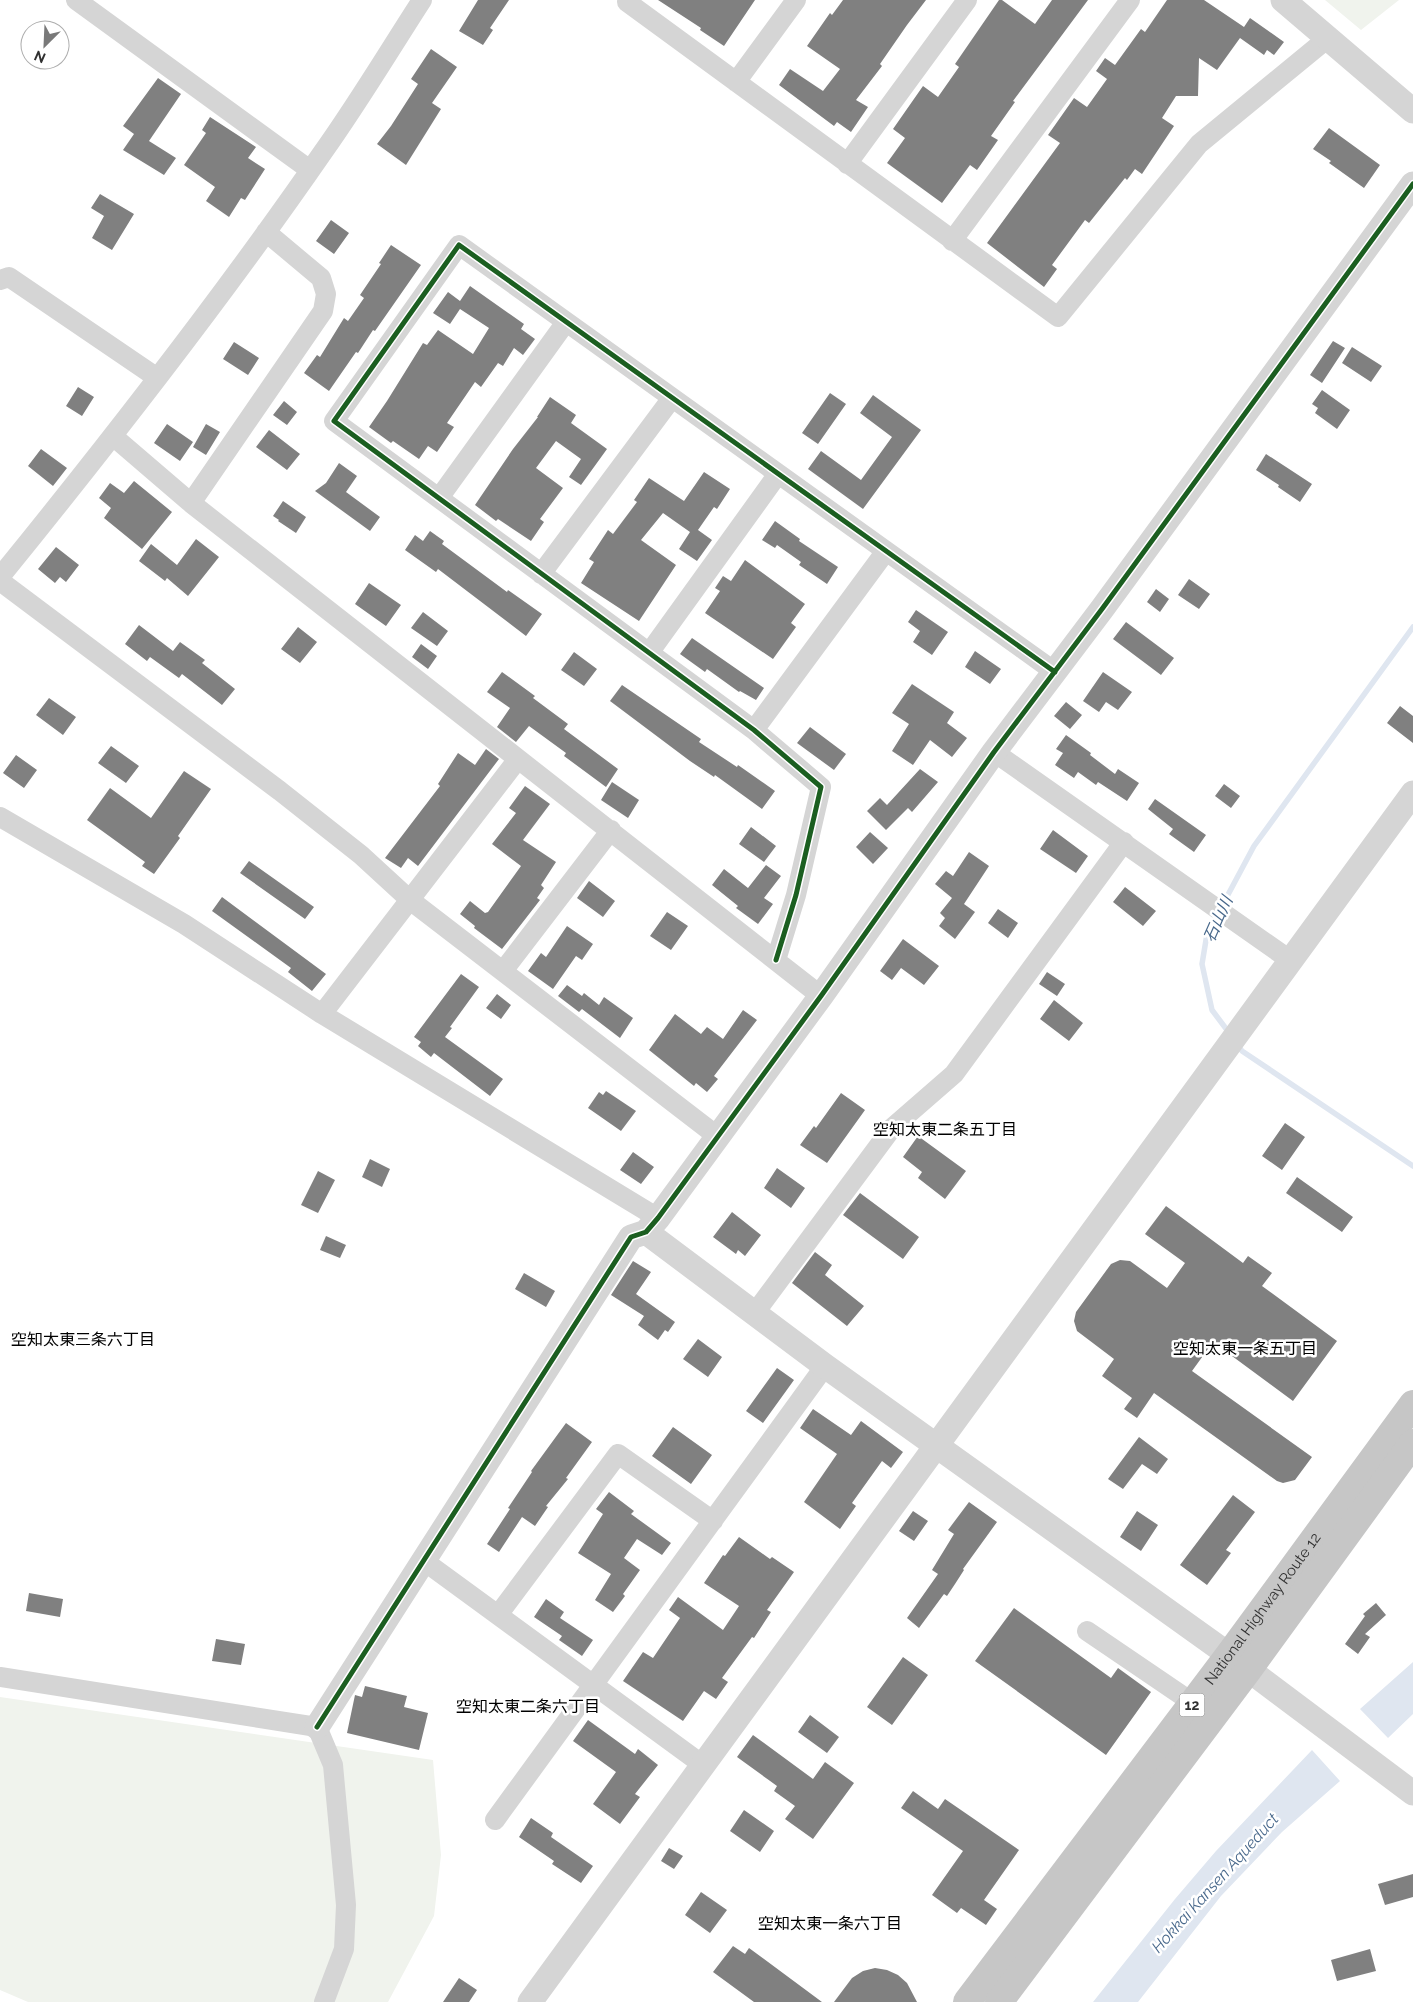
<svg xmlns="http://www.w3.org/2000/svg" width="1413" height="2002" font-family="Raleway,'Noto Sans JP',sans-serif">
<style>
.green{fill:#f0f3ed}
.water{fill:#dfe6f0}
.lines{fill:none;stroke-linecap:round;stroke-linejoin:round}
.stream{stroke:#dfe6f0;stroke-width:5.5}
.building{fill:#808080}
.minor{stroke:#d5d5d5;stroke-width:20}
.tertiary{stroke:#d5d5d5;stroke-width:25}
.trunk{stroke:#c6c6c6;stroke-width:28}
.cycleway-casing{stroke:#fff;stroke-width:8}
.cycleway{stroke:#1b5e20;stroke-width:5}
.labels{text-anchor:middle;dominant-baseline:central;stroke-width:5;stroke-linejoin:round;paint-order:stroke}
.shield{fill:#fff;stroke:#6f6f6f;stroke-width:1}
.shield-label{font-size:14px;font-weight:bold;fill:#313131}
.street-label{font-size:15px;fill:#313131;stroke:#fff}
.water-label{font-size:16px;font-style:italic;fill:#48688b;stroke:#fff}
.neighbourhood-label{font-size:16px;fill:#000;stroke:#fff}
</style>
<rect width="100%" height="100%" fill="#fff"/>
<path class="green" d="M1325,0H1399L1361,30Z
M0,1697L433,1760L441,1855L434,1916L388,2002H28L0,1990Z"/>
<path class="water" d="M1413,1662V1714L1388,1738L1360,1709Z
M1312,1750L1340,1781L1282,1832L1221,1896L1138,2002H1093L1175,1899L1216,1851Z"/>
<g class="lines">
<path class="stream" d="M1230,1034L1212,1010L1202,964L1207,934L1254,846L1413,627
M1237,1044L1242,1051L1413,1166"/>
</g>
<path class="building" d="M478,0H509L490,28L493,30L483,45L459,31Z
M658,0H755L724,46L700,30L701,28Z
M843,0H926L907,25L880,64L882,66L856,100L868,107L851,132L837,122L834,126L779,85L790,69L823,91L840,69L807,46L830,13L832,15Z
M999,0H1002L1035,24L1052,0H1088L1013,101L1015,102L991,136L998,140L977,170L970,165L942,203L887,163L905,138L893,129L923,86L938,97L959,67L955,64Z
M1167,0H1204L1244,27L1250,18L1284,42L1274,55L1267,50L1264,55L1240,38L1217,70L1199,58L1198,96H1176L1162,118L1174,126L1142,174L1135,169L1127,180L1125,178L1089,223L1085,220L1052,265L1057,269L1044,287L987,243L1060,143L1048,135L1074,98L1087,107L1107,79L1096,71L1105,58L1115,65L1141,29L1145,32Z
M431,49L457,67L432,103L441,109L406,165L377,144L391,126L418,84L411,79Z
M158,78L181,94L149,141L176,158L164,175L123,150L134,134L123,126Z
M210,117L256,147L248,158L265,169L245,200L241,198L229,217L206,201L215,187L184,165L206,133L202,130Z
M1329,128L1380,165L1364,188L1329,163L1331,161L1313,149Z
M100,194L134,214L112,250L92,238L104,216L91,208Z
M331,220L349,233L334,254L316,241Z
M391,245L421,265L375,331L373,330L358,353L356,352L329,391L304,373L317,355L320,357L344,318L348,321L364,298L360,295L381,264L379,263Z
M470,286L524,324L521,329L535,339L523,355L514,348L503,366L498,363L481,387L475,382L447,423L454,427L437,452L428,446L419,459L393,441L391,443L369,427L387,401L423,343L427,345L438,330L473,354L489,328L460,309L450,324L433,313L448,292L460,301Z
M1333,341L1345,348L1322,383L1310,375Z
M234,342L259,358L248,375L223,359Z
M1352,347L1382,366L1371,382L1342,363Z
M78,387L94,397L82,416L66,406Z
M1322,390L1350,410L1337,429L1315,413L1318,408L1312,404Z
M830,393L846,404L818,444L802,433Z
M873,395L921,430L863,509L808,469L821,451L861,480L892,437L860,413Z
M550,397L576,415L571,423L607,449L581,485L569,477L581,459L556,441L536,468L563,488L540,519L544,522L531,541L498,519L496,521L475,505L513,449L538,417H537Z
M284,401L297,412L287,425L273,415Z
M167,424L193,442L180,461L154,443Z
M206,424L220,432L206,455L193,447Z
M269,430L300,454L287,470L256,447Z
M41,449L67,468L53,486L28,466Z
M1266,454L1312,484L1300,502L1278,487L1279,485L1256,470Z
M339,463L357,476L346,492L380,517L370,531L315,491L326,483Z
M704,472L730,489L717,509L714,507L698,530L712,540L697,561L679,549L690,532L663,513L641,540L676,565L639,621L581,583L594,562L589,559L608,530L613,534L637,502L634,500L649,478L684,501Z
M134,481L172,512L142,549L104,518L111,508L99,498L110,483L124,493Z
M283,501L306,517L296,533L278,521L279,520L273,516Z
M775,521L800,539L799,541L838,567L827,584L799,565L801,562L777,545L775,548L762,540Z
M430,531L444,541L442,544L507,592L508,590L542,614L526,636L438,569L436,572L405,550L415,535L423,541Z
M196,539L219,557L188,596L167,578L165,581L139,561L151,544L177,565Z
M56,547L79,565L66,582L60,577L55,583L38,569Z
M745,560L805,604L791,623L796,627L773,659L705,613L720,591L715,588L723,576L731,581Z
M1189,579L1210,594L1199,609L1178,595Z
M369,583L401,605L386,626L355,604Z
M1156,589L1169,599L1160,612L1147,602Z
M916,610L948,632L932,655L913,642L920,631L908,622Z
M423,612L448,631L437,646L411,628Z
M1126,622L1174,658L1161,675L1113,639Z
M139,625L173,651L180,642L205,660L202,663L235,689L222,705L182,674L179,678L150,657L147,661L125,644Z
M298,627L317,642L300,663L281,649Z
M692,638L764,688L756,700L740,691L739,692L707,669L705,672L680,654Z
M421,644L437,656L428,669L412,657Z
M975,651L1001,669L990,684L965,667Z
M574,652L597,669L584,686L561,670Z
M502,672L535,696L533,698L568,724L564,729L618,769L606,787L564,756L566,753L529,726L516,742L497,727L510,708L487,692Z
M1103,672L1132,692L1118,710L1106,702L1099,712L1083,701Z
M912,684L954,712L947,723L967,738L952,757L930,740L913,765L892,751L909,724L892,713Z
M622,685L701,739L699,742L737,767L738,765L775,791L762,809L715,775L714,777L690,761L610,701Z
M49,698L76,717L63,735L36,715Z
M1066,702L1082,715L1070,729L1054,716Z
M1400,706L1413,716V743L1387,723Z
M810,727L846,754L834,770L797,743Z
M1066,735L1091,753L1090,755L1115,774L1118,769L1139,783L1127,801L1098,782L1096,785L1078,772L1074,778L1055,765L1063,753L1056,749Z
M111,746L139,766L126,783L98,763Z
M486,749L499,759L418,866L408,858L401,868L385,858L440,786L438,784L458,753L475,765Z
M16,755L37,770L24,788L3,773Z
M920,769L938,782L912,812L908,808L886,830L867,811L880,798L887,805Z
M184,771L211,789L178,836L180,838L154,874L142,866L145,862L87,820L110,788L151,818Z
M612,782L639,800L628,818L601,800Z
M1224,784L1240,796L1231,808L1215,796Z
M525,786L550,804L523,840L556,862L541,885L544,888L537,898L540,900L502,949L474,928L475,926L460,914L470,901L485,913L488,912L521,866L492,844L516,813L509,808Z
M1155,799L1206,835L1194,852L1169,834L1173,829L1148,809Z
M751,827L776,846L764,862L739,844Z
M1053,830L1088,856L1076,873L1040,849Z
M870,832L888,848L873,864L856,847Z
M969,852L989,866L964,904L975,912L955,939L939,926L945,918L940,913L952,898L935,884L946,871L953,876Z
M249,861L314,907L305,919L240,873Z
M766,865L781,876L764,898L773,904L758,924L736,908L738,906L712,885L724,869L748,888Z
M589,881L615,901L603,917L577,898Z
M1125,887L1156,911L1143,926L1113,902Z
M222,897L326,974L312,991L288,972L291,968L212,911Z
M998,909L1018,923L1008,938L988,923Z
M667,912L688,926L671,950L650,936Z
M567,926L593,944L582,960L576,956L553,989L528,971L541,953L546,957Z
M903,939L939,966L924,985L901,968L892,980L880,971Z
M1047,972L1065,984L1057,996L1039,984Z
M461,974L479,987L450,1027L452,1028L445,1037L503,1079L490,1096L434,1053L431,1057L418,1046L421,1042L414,1037Z
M567,985L582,996L584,993L599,1005L604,997L633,1018L620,1038L582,1009L579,1012L558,996Z
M497,994L511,1005L501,1019L486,1008Z
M1054,1000L1083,1023L1069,1041L1040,1019Z
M743,1010L757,1020L714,1076L718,1079L707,1092L696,1083L694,1086L649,1050L675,1014L701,1034L707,1027L723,1039Z
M606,1091L636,1111L621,1131L588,1108L599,1092L603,1095Z
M841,1093L865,1110L827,1163L800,1145L814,1126L816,1128Z
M1285,1123L1305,1137L1282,1170L1262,1156Z
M918,1136L966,1171L945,1199L918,1178L922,1172L903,1157Z
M633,1152L654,1167L641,1184L620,1170Z
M370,1159L390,1169L382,1187L362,1177Z
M777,1168L805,1188L791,1208L764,1188Z
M318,1171L335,1180L318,1213L301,1205Z
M1297,1177L1353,1217L1342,1232L1286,1193Z
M860,1193L919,1237L903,1259L843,1215Z
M1166,1206L1243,1263L1248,1256L1272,1273L1262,1286L1337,1341L1293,1401L1213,1342L1192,1371L1312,1457L1295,1480L1283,1483L1277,1481L1154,1393L1137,1418L1124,1409L1132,1398L1102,1376L1114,1359L1077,1331L1074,1321L1076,1312L1111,1264L1120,1260L1130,1261L1167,1288L1185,1263L1145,1234Z
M732,1212L761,1235L745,1256L738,1250L736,1254L713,1237Z
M326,1236L346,1245L340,1258L320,1250Z
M815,1252L832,1265L825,1275L864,1306L847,1326L792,1283Z
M633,1261L651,1272L636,1294L675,1322L668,1332L665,1330L658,1340L638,1325L644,1316L611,1295Z
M524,1273L555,1291L546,1307L515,1289Z
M698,1339L722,1357L708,1377L683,1359Z
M777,1368L794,1380L763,1423L746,1411Z
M813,1409L851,1435L861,1421L903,1452L891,1468L882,1461L852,1503L856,1506L840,1529L804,1502L837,1454L800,1428Z
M566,1423L592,1442L566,1478L568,1479L546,1506L548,1507L535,1526L522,1517L499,1552L487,1544L510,1509L508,1508L532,1472L531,1471Z
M673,1427L712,1455L691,1484L652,1456Z
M1139,1437L1168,1459L1157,1474L1142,1464L1123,1489L1108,1479Z
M609,1492L634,1511L631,1514L671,1543L662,1555L637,1539L624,1558L640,1570L623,1594L625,1596L613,1612L595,1600L611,1574L578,1553L603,1514L596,1509Z
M1233,1495L1255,1512L1226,1550L1231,1553L1207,1585L1180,1565Z
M969,1502L997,1522L963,1569L964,1570L955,1584L947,1596L944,1594L919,1628L907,1618L938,1574L932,1570L954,1534L948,1530Z
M913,1511L928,1521L914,1541L899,1531Z
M1137,1511L1158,1525L1141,1551L1120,1537Z
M739,1537L770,1559L772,1557L794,1572L767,1610L771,1612L754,1638L752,1637L722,1678L728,1682L716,1699L704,1691L683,1721L623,1681L643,1652L653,1658L680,1618L669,1610L678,1597L723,1630L739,1606L704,1583L723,1555L725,1556Z
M29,1593L63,1599L60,1617L26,1611Z
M546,1599L564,1612L560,1618L593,1640L582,1656L559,1640L562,1636L534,1617Z
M1376,1603L1386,1615L1365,1634L1370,1637L1358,1654L1345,1644L1365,1616L1363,1614Z
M1014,1608L1111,1678L1118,1668L1151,1692L1106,1755L975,1661Z
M216,1639L245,1644L241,1665L212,1661Z
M903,1657L928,1675L892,1725L867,1707Z
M365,1686L407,1696L404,1707L428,1713L419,1750L347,1733L355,1695L362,1697Z
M810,1715L839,1737L827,1753L798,1732Z
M588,1720L635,1754L638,1749L658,1765L635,1794L640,1797L620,1824L593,1804L616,1772L573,1741Z
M753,1735L813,1779L825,1762L854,1783L813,1839L785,1819L795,1806L774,1791L777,1786L737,1757Z
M913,1791L938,1809L945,1799L1019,1850L984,1900L997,1909L986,1925L961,1908L957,1913L932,1895L963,1851L901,1808Z
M744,1810L774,1831L760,1852L730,1831Z
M531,1818L553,1833L551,1837L593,1866L581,1883L552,1864L554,1861L519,1837Z
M669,1848L683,1856L674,1869L661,1861Z
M1413,1874V1897L1385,1905L1378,1884Z
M701,1892L727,1910L710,1933L685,1915Z
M733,1946L745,1954L749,1948L822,2002H754L713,1972Z
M1370,1949L1376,1971L1337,1981L1331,1960Z
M875,1968L887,1970L898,1975L907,1983L917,2002H834L852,1978L863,1971Z
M459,1978L477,1990L469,2002H443Z"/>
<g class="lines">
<path class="minor" d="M76,0L310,170
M629,0L627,2L1058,317L1199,144L1328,38
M736,82L796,0
M847,164L967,0
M952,241L1130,0
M0,280L9,277L156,377
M114,437L191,503L821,996
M439,498L566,322
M191,503L323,311L326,294L321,278L266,232
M541,574L672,398
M0,577C112,439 222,298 323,152C358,103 389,51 422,0
M0,581L280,791L361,855L410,900L717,1136
M649,653L778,474
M754,730L886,551
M994,752L1290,960
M0,817L184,924L322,1014L658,1218
M776,960L796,895L821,787L754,730L334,421L459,245L1055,672
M503,971L611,830
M322,1014L518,759
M754,1314L892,1128L954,1074L1124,842
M424,1561L703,1765
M498,1615L618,1454L713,1521
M1087,1631L1193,1703
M0,1677L317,1727L333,1765L346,1905L344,1949L324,2002
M495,1820L825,1366"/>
<path class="tertiary" d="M1283,0L1413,111
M646,1232L825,1366L1229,1655L1413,1793
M317,1727L631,1237L646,1232L658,1218L821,996L994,752L1102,609L1413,184
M530,2002L1413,793"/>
<g class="trunk">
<path id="s1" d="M967,2002L1229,1655L1413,1404"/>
<path d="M999,2002L1248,1670L1413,1443"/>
</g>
<defs>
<path id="cycleway" d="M776,960L796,895L821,787L754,730L334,421L459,245L1055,672
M317,1727L631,1237L646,1232L658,1218L821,996L994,752L1102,609L1413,184"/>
</defs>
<use href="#cycleway" class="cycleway-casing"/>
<use href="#cycleway" class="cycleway"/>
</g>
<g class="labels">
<rect class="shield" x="1179.5" y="1693.5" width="25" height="23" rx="4"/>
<g class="shield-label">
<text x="1192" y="1705">12</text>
</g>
<g class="street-label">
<text stroke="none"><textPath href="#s1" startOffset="492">National Highway Route 12</textPath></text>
</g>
<g class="water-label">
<text transform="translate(1218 919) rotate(-66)">石山川</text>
<text transform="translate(1215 1883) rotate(-48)">Hokkai Kansen Aqueduct</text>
</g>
<g class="neighbourhood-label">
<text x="945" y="1129">空知太東二条五丁目</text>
<text x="83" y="1339">空知太東三条六丁目</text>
<text x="1245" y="1348">空知太東一条五丁目</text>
<text x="528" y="1706">空知太東二条六丁目</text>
<text x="830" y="1923">空知太東一条六丁目</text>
</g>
</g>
<g transform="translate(45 45) rotate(204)"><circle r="24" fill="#ffffff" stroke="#adadad"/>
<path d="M0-4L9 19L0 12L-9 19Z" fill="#797979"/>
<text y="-8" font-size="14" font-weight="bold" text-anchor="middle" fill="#313131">N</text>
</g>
</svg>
